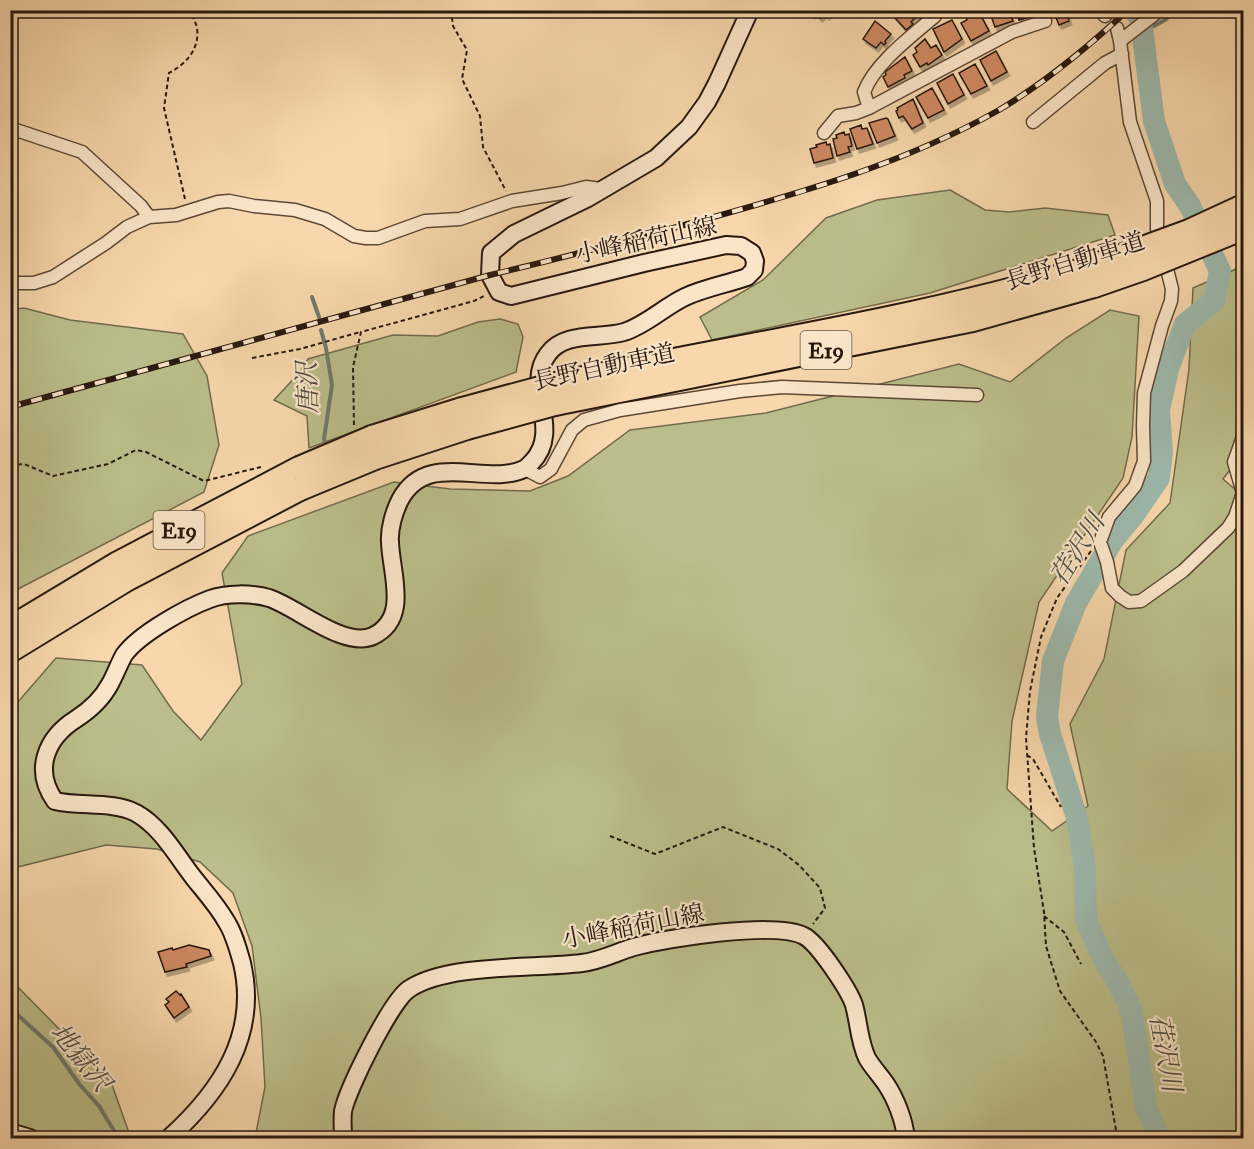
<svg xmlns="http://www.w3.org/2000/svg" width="1254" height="1149" font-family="'IM FELL Great Primer','Noto Serif JP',serif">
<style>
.green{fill:#bbbe8a;stroke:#726b4c;stroke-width:1.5}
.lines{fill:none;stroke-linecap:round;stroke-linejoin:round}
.stream{stroke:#6e796e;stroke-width:4}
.river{stroke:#9db9ad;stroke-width:22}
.building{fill:#cf8962;stroke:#28180f;stroke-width:1.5;filter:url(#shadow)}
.street-casing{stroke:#5c4836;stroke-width:15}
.secondary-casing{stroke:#28180f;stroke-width:20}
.highway-casing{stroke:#28180f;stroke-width:26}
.path{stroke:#28180f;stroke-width:2;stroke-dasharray:4.5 3;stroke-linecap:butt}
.street{stroke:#fae5c8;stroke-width:12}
.secondary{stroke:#fae5c8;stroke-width:16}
.highway{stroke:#f7d7ab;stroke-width:22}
.rail-casing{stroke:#28180f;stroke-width:6}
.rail{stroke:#fae5c8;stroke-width:4;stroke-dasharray:11;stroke-linecap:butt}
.highway-bridge-casing{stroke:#28180f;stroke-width:26;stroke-linecap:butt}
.highway-bridge{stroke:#f7d7ab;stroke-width:22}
.labels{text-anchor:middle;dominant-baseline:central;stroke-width:4.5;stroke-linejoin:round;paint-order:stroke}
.shield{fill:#fae5c8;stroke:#675646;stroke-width:1.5}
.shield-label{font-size:22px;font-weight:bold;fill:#28180f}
.street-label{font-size:24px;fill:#28180f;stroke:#fae5c8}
.water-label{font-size:26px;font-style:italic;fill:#515046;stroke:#fae5c8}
</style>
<defs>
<filter id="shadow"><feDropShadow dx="2.5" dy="4" stdDeviation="0" flood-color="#0004"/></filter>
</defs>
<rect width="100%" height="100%" fill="#f7d7ab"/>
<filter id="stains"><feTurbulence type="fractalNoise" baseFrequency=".00333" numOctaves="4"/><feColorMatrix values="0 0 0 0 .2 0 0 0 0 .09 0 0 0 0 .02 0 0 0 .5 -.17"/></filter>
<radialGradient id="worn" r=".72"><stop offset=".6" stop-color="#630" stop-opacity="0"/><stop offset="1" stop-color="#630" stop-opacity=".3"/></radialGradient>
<path class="green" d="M950,190L985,210L1009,212L1045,208L1108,215L1115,235L930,293L712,340L700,317L763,280L826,218L877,200Z
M1243,266V453L1223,479L1244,497L1243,1138H255L265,1087L261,1018L252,946L233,893L200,862L157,849L106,845L18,867L11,885V710L56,658L142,665L173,711L201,740L242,684L222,573L248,536L394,482L450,489L530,491L568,476L630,430L766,413L959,364L1010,382L1066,338L1110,310L1139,316L1132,437L1123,478L1039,602L1012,721L1007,789L1052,831L1088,806L1070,724L1104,659L1126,550L1170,503L1189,369L1193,288Z
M24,308L70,320L183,334L207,376L219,445L204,492L20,588L11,595L10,310Z
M500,319L518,324L523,337L516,372L309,448L307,416L274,400L299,373L308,359L393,335L438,336L478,322Z
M10,979L111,1082L128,1130L138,1138H11Z"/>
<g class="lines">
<path class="stream" d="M1143,32L1165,20L1175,10
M312,297L319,317
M321,330L326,348L332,385L324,439L326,445
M10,1008L53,1047L80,1085L99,1106L116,1134"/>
<path class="river" d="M1135,10L1141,21L1154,121L1175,184L1190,206L1220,271L1214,301L1185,324L1168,369L1159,410L1162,453L1159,478L1133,516L1113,540L1076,603L1053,661L1047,717L1050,734L1077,818L1085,867L1086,920L1103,958L1118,982L1132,1012L1146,1107L1159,1138"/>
</g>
<path class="building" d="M807,10H831L832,11L827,16L824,14L820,18L815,13L812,15Z
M888,10H923L911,22L913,24L906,30Z
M976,10H978L989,31L971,41L961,23L967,20L965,16Z
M989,10H1005L1006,15L1010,14L1013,21L995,27Z
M1016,10H1035L1036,15L1019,20Z
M1053,10H1066L1069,21L1059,25Z
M952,20L962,39L944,52L933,29Z
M875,21L891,34L885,41L886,43L884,45L881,42L876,48L863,39Z
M925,39L931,48L936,45L942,55L928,65L927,63L920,67L913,55L917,52L915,48Z
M996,51L1007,72L991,81L980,60Z
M905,57L912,71L904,75L905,78L888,87L883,77L886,75L885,72Z
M975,64L987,86L971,94L959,73Z
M953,74L964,95L948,104L937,83Z
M932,88L944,110L928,118L916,97Z
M913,99L923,123L912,129L903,116L899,118L896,111L898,110L897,108Z
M886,118L888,119L895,136L877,143L869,123Z
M861,125L862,129L867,128L873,144L857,149L850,129Z
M844,132L845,135L849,134L852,146L848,147L850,152L837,156L833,139L837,138L836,135Z
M826,142L827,145L830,144L833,158L814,163L810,149L817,147L816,145Z
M189,945L209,950L211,956L186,964L187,967L165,972L158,952L172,948L173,950Z
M176,991L180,995L181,994L189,1007L174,1018L165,1005L169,1002L166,999Z"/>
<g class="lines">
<defs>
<path id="street" d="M1099,10L1105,16
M1117,28L1120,41L1130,122L1157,201V229L1172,289L1171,301L1162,326L1144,393L1143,426L1144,461L1135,486L1109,517L1100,542L1107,562L1112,588L1120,596L1129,602L1141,601L1183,571L1228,528L1235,517L1243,493L1234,462L1244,434
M1120,41L1160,10
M869,108L1012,32L1045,21L1043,10
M1033,122L1105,63L1122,54
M10,128L82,152L141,206L149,217
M824,133L838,116L856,113L869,108L864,92C875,63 912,36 935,16
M10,283H34L53,277L106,243L127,227L149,217L176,215L218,202L229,201L254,206L295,210L325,219L354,236L366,238H378L425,221L460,219L512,201L562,193L586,187L601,189
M525,469L540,477L551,469L572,430L584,420L620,410L740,391L782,387L977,395"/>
<path id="secondary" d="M10,1132L30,1138
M169,1138C220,1092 259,1035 242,963C238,949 234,933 226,921C217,905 204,891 193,877C176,855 161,827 136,813C113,801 80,807 55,801C33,770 46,738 76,719C90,710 102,699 110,684C115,675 119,664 124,655C139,634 186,608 210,599C226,593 252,593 269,598C297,607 344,649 373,636C410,618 391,574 390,542C389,529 394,512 400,500C427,449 486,487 524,469C526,468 531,463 532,462C563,430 523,386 548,354C564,331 600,339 624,332C646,325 664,307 685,297C704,288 727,284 747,277L754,270L755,261L752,253L741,246L726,245L644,263L511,296L499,292L490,275L491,253L514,234L588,198L656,158L689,127L707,102L717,83L750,10
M343,1138C343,1130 342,1120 343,1111C348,1088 391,1001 409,989C448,963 535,969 582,963C600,961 617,952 634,947C667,938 775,921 804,936C818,943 849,990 854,1005C859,1023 859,1041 867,1058C872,1067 880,1075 886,1084C896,1099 904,1120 906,1138"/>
<path id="highway" d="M551,385C730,346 913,321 1088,268
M555,404L973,320L1094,286
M372,437L462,409
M375,458L467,428
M10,628L118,563L299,468
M10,651L126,580L300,489"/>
</defs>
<use href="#street" class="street-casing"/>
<use href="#secondary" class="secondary-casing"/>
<use href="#highway" class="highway-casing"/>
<path class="path" d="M451,10L453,26L467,50L462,79L480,116L483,147L506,191
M185,199L164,108L169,73C186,64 200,49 197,28C196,21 191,18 192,10
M252,358L300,349L360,332
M354,425L353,367L361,332L474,301L484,296
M10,465L24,464L53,476L108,464L136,450L146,452L204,481L261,467
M1091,551L1057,598L1041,637L1030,691L1026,738L1034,848L1044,912L1046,946L1060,991L1096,1042L1103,1056L1116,1130L1120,1138
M1027,755L1033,759L1061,807
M610,836L655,854L723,827L778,849L799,865L820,888L825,908L813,924
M1044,916L1064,932L1081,964"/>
<use href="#street" class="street"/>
<use href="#secondary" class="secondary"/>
<use href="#highway" class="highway"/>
<defs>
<path id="rail" d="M10,407L490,275C562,258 634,239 706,219C807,191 907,162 999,110C1046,82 1088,47 1128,10"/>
</defs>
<use href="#rail" class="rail-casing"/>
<use href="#rail" class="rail"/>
<defs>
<path id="highway-bridge" d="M1088,268L1189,231L1241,207
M1094,286L1143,269L1244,228
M462,409L551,385
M467,428L555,404
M299,468L372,437
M300,489L375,458"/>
</defs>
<use href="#highway-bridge" class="highway-bridge-casing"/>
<use href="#highway-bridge" class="highway-bridge"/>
</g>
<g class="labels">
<g class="shield">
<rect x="800.5" y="331" width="51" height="38" rx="4.5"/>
<rect x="153.5" y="511" width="51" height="38" rx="4.5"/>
</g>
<g class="shield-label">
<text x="826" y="350">E19</text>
<text x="179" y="530">E19</text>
</g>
<g class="street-label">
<text transform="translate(646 240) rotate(-12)">小峰稲荷山線</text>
<text transform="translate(1075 261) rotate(-17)">長野自動車道</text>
<text transform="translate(604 367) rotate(-12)">長野自動車道</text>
<text transform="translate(633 926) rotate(-11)">小峰稲荷山線</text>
</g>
<g class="water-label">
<text transform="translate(307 388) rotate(-92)">唐沢</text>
<text transform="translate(1077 549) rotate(-58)">荏沢川</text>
<text transform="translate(1166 1053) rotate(80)">荏沢川</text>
<text transform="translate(81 1057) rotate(51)">地獄沢</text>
</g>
</g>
<rect width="1254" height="1149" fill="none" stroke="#f7d7ab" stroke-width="36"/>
<rect x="12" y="12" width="1230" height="1125" fill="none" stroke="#28180f" stroke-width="3"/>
<rect x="18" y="18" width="1218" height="1113" fill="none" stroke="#28180f" stroke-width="1.5"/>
<rect width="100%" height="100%" filter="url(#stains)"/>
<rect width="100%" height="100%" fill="url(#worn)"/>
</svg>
